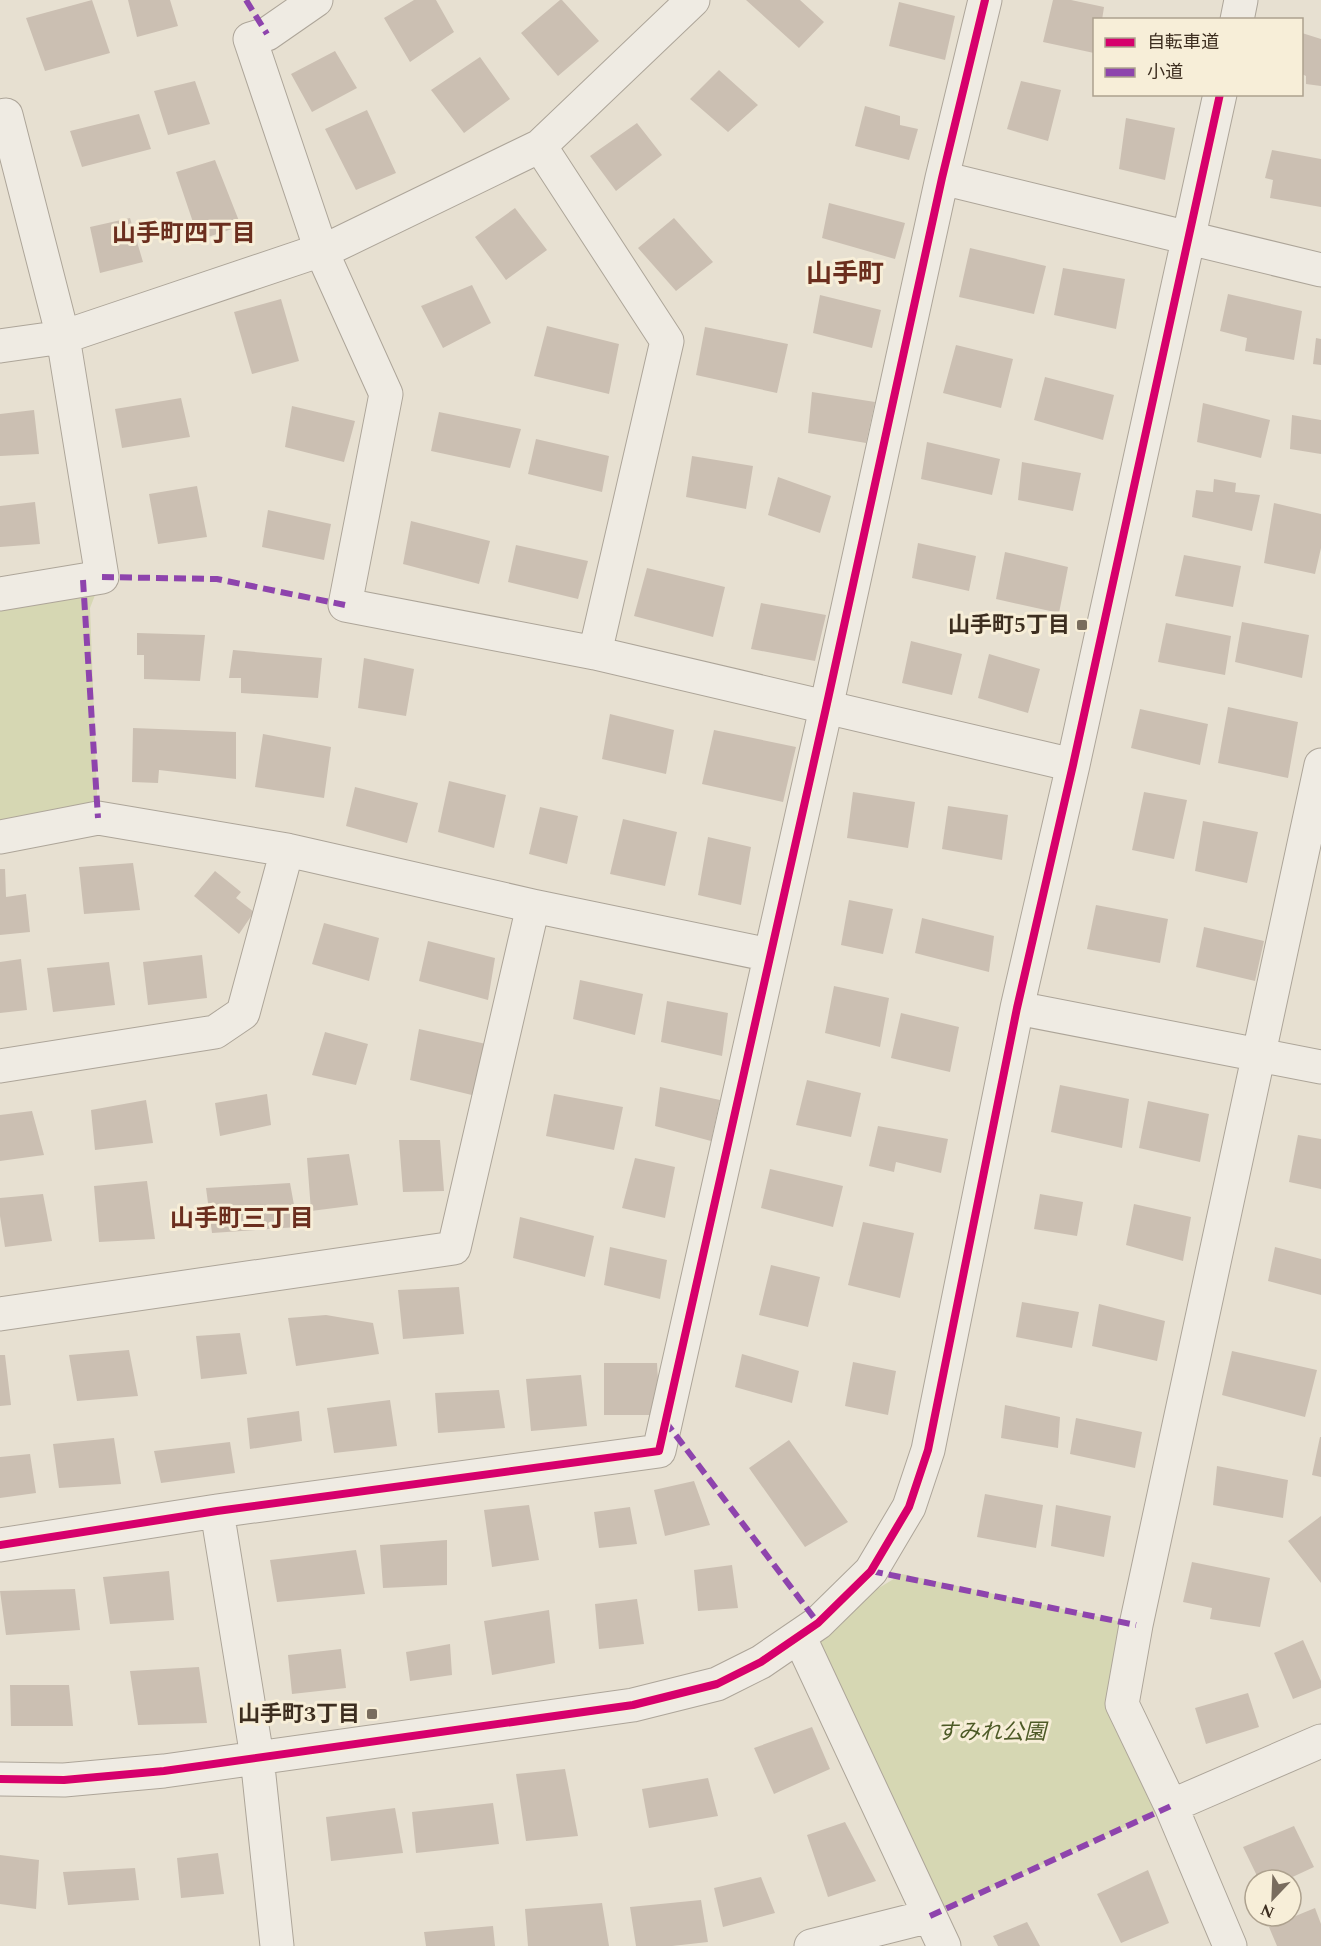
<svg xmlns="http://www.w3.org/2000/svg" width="1321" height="1946" font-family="Spectral,'Noto Sans JP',serif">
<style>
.green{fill:#d6d7b3}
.building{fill:#cbbfb2}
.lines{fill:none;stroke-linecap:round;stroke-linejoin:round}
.minor-casing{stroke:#ada599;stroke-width:35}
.minor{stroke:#efebe3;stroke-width:33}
.quiet{stroke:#8e44ad;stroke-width:6;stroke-dasharray:12 6;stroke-linecap:butt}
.cycleway-casing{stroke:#f7eed8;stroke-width:11}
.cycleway{stroke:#d6006c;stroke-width:8}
.poi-dot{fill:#786c5e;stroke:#f7eed8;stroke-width:2}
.labels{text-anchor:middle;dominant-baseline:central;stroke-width:6;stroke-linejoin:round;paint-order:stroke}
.poi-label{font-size:22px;font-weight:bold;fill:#3d2e20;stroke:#f7eed8;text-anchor:end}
.park-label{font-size:22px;font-style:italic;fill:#4d5a26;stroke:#f7eed8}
.neighbourhood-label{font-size:24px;font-weight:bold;fill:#6b2e1e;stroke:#f7eed8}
.quarter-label{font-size:26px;font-weight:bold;fill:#6b2e1e;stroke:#f7eed8}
</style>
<rect width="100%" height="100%" fill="#e7e0d1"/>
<path class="green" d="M102,577L90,608L98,818L0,837V594Z
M902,1574L1136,1625L1122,1704L1171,1806L930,1916L799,1636Z"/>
<path class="building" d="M92,0L110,53L45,71L26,18Z
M128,0H170L178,26L137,37Z
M414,0H436L454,32L410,62L384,18Z
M560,0H562L599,41L558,76L521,33Z
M746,0H800L824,22L799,48Z
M1053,0H1071L1104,7L1102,20H1094V53L1043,42Z
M899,2L955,16L945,60L889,46Z
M1302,33L1321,39V86L1306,84V76L1302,74Z
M335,51L357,88L312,112L291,74Z
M480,57L510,99L464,133L431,90Z
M719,70L758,105L728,132L690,99Z
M195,81L210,124L168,135L154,91Z
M1021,81L1061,90L1048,141L1007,129Z
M865,106L900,116V125L918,129L909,160L855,146Z
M367,110L396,173L356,190L325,129Z
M139,114L151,149L82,167L70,131Z
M1126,118L1175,128L1165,180L1119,169Z
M637,123L662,155L616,191L590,156Z
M1272,150L1321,159V207L1270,198L1273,180L1265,178Z
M215,160L241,226L199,240L176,172Z
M829,203L905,223L895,259L822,238Z
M515,208L547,250L506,280L475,237Z
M130,218L143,262L100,273L90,227Z
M674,218L713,262L676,291L638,248Z
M970,248L1046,266L1034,314L959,297Z
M1063,268L1125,279L1116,329L1054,315Z
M472,285L491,323L443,348L421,306Z
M1228,294L1302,311L1294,360L1245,351L1247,338L1220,331Z
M820,295L881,310L872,348L813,333Z
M281,299L299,361L252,374L234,312Z
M547,326L619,344L609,394L534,376Z
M705,327L788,344L777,393L696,375Z
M1316,338L1321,339V365L1313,364Z
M956,345L1013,359L1001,408L943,393Z
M1045,377L1114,395L1103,440L1034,420Z
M812,392L875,402L866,443L808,433Z
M181,398L190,437L122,448L115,409Z
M1203,403L1270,420L1261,458L1197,442Z
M292,406L355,421L344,462L285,447Z
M34,410L39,454L0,456V414Z
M439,412L521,429L510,468L431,451Z
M1292,415L1321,420V454L1290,449Z
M536,439L609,456L602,492L528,474Z
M927,442L1000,459L992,495L921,479Z
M692,456L753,466L746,509L686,497Z
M1022,462L1081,473L1073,511L1018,500Z
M778,477L831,496L820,533L768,515Z
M1214,479L1236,483L1235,492L1260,495L1252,531L1192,517L1196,490L1213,492Z
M197,486L207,537L158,544L149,494Z
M35,502L40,544L0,547V506Z
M1274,503L1321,514V548L1315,574L1264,563Z
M268,510L331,524L324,560L262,547Z
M411,521L490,541L479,584L403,564Z
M918,543L976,556L969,591L912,578Z
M516,545L588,561L578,599L508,582Z
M1005,552L1068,567L1059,613L996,599Z
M1184,555L1241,566L1233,607L1175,596Z
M647,568L725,587L713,637L634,616Z
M761,603L826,615L815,661L751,649Z
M1242,622L1309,635L1302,678L1235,662Z
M1166,623L1231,636L1225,675L1158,662Z
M137,633L205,635L200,681L144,679V655H137Z
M911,641L962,654L952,695L902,683Z
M233,650L322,658L318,698L241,693V678H229Z
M989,654L1040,669L1028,713L978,698Z
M364,658L414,669L406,716L358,708Z
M1228,707L1298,722L1288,778L1218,763Z
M1140,709L1208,724L1200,765L1131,748Z
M610,714L674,730L666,774L602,759Z
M133,728L236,732V779L159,770L158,783L132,782Z
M714,730L796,747L783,802L702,784Z
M263,734L331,747L324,798L255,787Z
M449,781L506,795L494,848L438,832Z
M355,787L418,803L407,843L346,826Z
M853,792L915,802L908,848L847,838Z
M1144,792L1187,800L1174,859L1132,850Z
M948,806L1008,815L1002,860L942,849Z
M540,807L578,816L567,864L529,854Z
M623,819L677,832L665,886L610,874Z
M1203,821L1258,832L1247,883L1195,871Z
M708,837L751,847L741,905L698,895Z
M133,863L140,910L84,914L79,867Z
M0,869H5L6,897L26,894L30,932L0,935Z
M215,871L241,892L236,898L254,912L239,934L194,896Z
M849,900L893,909L883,954L841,945Z
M1096,905L1168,919L1160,963L1087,949Z
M922,918L994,936L989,972L915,953Z
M324,923L379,938L369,981L312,964Z
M1204,927L1264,941L1255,981L1196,967Z
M428,941L495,958L488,1000L419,981Z
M202,955L207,998L148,1005L143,962Z
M21,959L27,1010L0,1013V962Z
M109,962L115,1005L53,1012L47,968Z
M580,980L643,994L635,1035L573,1019Z
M834,986L889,998L880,1047L825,1033Z
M667,1001L728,1013L722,1056L661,1042Z
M901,1013L959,1027L950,1072L891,1058Z
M419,1029L486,1044L476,1096L410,1080Z
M325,1032L368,1044L356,1085L312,1075Z
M807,1080L861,1093L851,1137L796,1125Z
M1060,1085L1129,1099L1122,1148L1051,1132Z
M660,1087L720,1100L711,1141L655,1126Z
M267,1094L271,1125L220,1136L215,1103Z
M554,1094L623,1107L614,1150L546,1136Z
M146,1100L153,1143L95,1150L91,1110Z
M1148,1101L1209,1114L1200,1162L1139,1148Z
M32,1111L44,1155L0,1161V1115Z
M878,1126L948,1139L941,1173L896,1162L894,1172L869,1166Z
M1298,1135L1321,1139V1189L1289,1182Z
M399,1140H440L444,1191L403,1192Z
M349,1154L358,1205L311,1211L307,1158Z
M635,1158L675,1167L665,1218L622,1208Z
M770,1169L843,1186L833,1227L761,1208Z
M147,1181L155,1239L99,1242L94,1186Z
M290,1183L298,1227L212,1233L206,1188Z
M43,1194L52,1241L5,1247L0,1216V1198Z
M1040,1194L1083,1202L1077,1236L1034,1229Z
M1134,1204L1191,1217L1183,1261L1126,1245Z
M520,1217L594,1236L585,1277L513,1258Z
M863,1222L914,1233L900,1298L848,1285Z
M610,1247L667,1260L660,1299L604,1285Z
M1275,1247L1321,1259V1295L1268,1281Z
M771,1265L820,1277L808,1327L759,1315Z
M459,1287L464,1334L403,1339L398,1290Z
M1022,1302L1079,1312L1072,1348L1016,1337Z
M1099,1304L1165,1321L1157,1361L1092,1346Z
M326,1315L373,1323L379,1354L296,1366L288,1318Z
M240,1333L247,1374L201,1379L196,1336Z
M129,1350L138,1396L77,1401L69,1355Z
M1232,1351L1317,1370L1305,1417L1222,1395Z
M742,1354L799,1371L792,1403L735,1387Z
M0,1355H5L11,1405L0,1406Z
M853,1362L896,1371L888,1415L845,1406Z
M604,1363H657L660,1415H604Z
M581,1375L587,1426L531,1431L526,1379Z
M499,1390L505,1428L438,1433L435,1393Z
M390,1400L397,1446L334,1453L327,1408Z
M1005,1405L1060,1417L1058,1448L1001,1438Z
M299,1411L302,1441L250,1449L247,1418Z
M1076,1418L1142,1432L1135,1468L1070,1454Z
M1320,1437H1321V1477L1312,1475Z
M114,1438L121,1484L59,1488L53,1444Z
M789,1440L848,1522L805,1547L749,1468Z
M230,1442L235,1473L161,1483L154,1451Z
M30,1454L36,1493L0,1498V1457Z
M1217,1466L1288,1480L1283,1518L1213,1505Z
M694,1481L710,1525L665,1536L654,1490Z
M985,1494L1043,1505L1036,1548L977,1537Z
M529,1505L539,1560L492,1567L484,1510Z
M1056,1505L1111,1516L1104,1557L1051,1546Z
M630,1507L637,1544L599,1548L594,1512Z
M1321,1516V1583L1288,1541Z
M447,1540V1585L383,1588L380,1545Z
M356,1550L365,1594L277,1602L270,1560Z
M1192,1562L1270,1578L1260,1627L1210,1619L1212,1608L1183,1602Z
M732,1565L738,1608L698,1611L694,1570Z
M169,1571L174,1620L110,1624L103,1577Z
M75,1589L80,1630L6,1635L0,1591Z
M637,1599L644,1644L599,1649L595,1604Z
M549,1610L555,1663L492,1675L484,1621Z
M1303,1640L1321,1681V1688L1293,1699L1274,1653Z
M450,1644L452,1675L410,1681L406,1652Z
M341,1649L346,1688L292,1694L288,1655Z
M199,1667L207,1723L138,1725L130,1671Z
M10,1685H69L73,1726H11Z
M1248,1693L1259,1727L1206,1744L1195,1708Z
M812,1727L830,1769L774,1794L754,1748Z
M565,1769L578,1836L526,1841L516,1774Z
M708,1778L718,1816L649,1828L642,1789Z
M493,1803L499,1844L416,1853L412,1812Z
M395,1808L403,1853L331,1861L326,1817Z
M845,1822L876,1881L828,1897L807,1835Z
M1294,1826L1314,1867L1286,1880H1259L1243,1847Z
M218,1853L224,1894L181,1898L177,1858Z
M0,1855L39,1860L36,1909L0,1904Z
M135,1868L139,1900L68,1905L63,1872Z
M1148,1870L1169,1923L1121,1943L1097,1894Z
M761,1877L775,1913L723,1927L714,1888Z
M701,1900L708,1942L672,1946H636L630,1907Z
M602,1903L609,1946H528L525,1909Z
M1315,1908L1321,1924V1946H1277L1269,1927Z
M1027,1922L1040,1946H998L993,1936Z
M493,1926L495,1946H426L424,1932Z"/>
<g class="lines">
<defs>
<path id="minor" d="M316,0L267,34L250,39L321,250L386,394L345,605L595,653L1073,765
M1237,20L1241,0
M0,116L6,115L63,337L102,577L0,594
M540,146L667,341L595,653
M942,178L1321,270
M0,346L63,337L336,245L540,146L693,0
M0,837L98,818L287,850L533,906L770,955
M1017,1008L1321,1067
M0,1066L215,1032L243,1013L287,850
M0,1314L454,1248L533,906
M217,1511L257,1757L277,1946
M0,1545L217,1511L659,1451L826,708L942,178L985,0
M799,1636L944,1946
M0,1779L64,1780L164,1771L633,1705L717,1684L761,1662L818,1623L871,1571L909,1507L928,1450L1017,1008L1073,765L1220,94
M1171,1806L1321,1741
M811,1946L930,1916
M1230,1946L1171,1806L1122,1704L1136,1625L1321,765"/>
</defs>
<use href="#minor" class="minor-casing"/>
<use href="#minor" class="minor"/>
<path class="quiet" d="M246,0L267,34
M102,577L217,579L345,605
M83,580L98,818
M665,1421L818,1623
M871,1571L1136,1625
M930,1916L1171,1806"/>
<defs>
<path id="cycleway" d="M0,1545L217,1511L659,1451L826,708L942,178L985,0
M0,1779L64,1780L164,1771L633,1705L717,1684L761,1662L818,1623L871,1571L909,1507L928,1450L1017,1008L1073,765L1220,94"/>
</defs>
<use href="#cycleway" class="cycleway-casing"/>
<use href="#cycleway" class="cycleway"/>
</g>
<g class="poi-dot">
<rect x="1076" y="619" width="12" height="12" rx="3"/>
<rect x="366" y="1708" width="12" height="12" rx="3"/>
</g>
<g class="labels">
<g class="poi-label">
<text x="1070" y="625">山手町5丁目</text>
<text x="360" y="1714">山手町3丁目</text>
</g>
<g class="park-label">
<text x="991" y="1732">すみれ公園</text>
</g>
<g class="neighbourhood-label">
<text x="184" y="234">山手町四丁目</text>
<text x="242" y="1219">山手町三丁目</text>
</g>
<g class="quarter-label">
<text x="845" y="274">山手町</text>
</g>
</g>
<rect x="1093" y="18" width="210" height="78" fill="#f7eed8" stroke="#ada18e" stroke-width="1.5"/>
<rect x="1105" y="38" width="30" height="9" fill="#d6006c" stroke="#ada18e" stroke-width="1.5"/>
<text x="1147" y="48" font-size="18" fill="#3d2e20">自転車道</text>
<rect x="1105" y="68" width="30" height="9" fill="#8e44ad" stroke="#ada18e" stroke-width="1.5"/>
<text x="1147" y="78" font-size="18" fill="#3d2e20">小道</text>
<g transform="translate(1273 1898) rotate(203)"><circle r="28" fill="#f7eed8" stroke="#ada18e" stroke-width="1.5"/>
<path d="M0-4.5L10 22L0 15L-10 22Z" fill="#786c5e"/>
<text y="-9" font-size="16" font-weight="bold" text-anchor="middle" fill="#3d2e20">N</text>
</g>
</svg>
